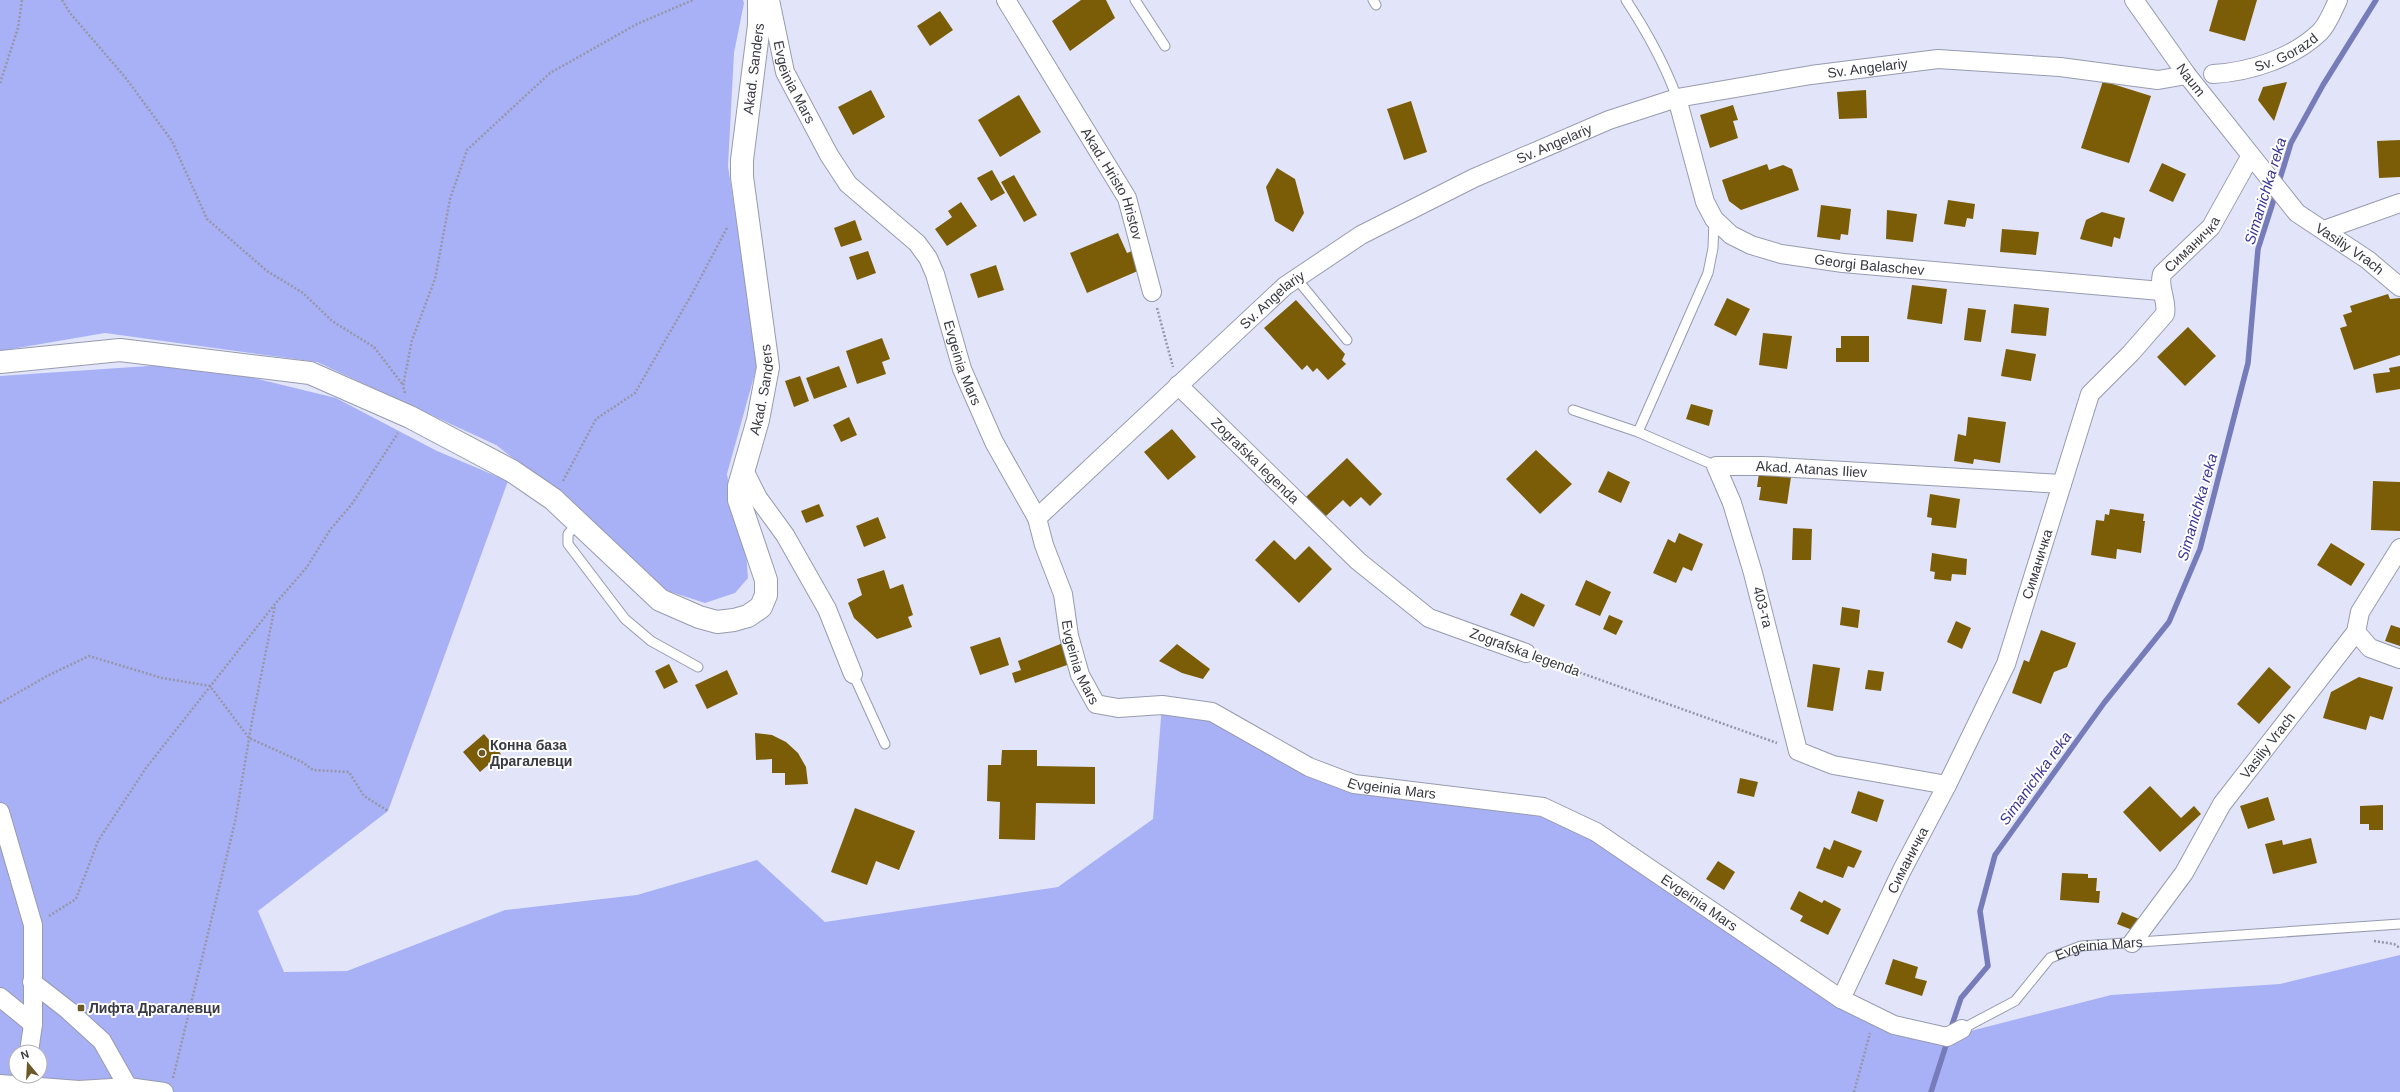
<svg xmlns="http://www.w3.org/2000/svg" width="2400" height="1092" font-family="Arial,sans-serif">
<style>
.forest{fill:#a8b1f6;fill-rule:evenodd}
.lines{fill:none;stroke-linecap:round;stroke-linejoin:round}
.stream{stroke:#767cb9;stroke-width:5.5}
.building{fill:#7b5d07}
.service-casing{stroke:#979bae;stroke-width:11}
.minor-casing{stroke:#979bae;stroke-width:20}
.tertiary-casing{stroke:#979bae;stroke-width:24}
.path{stroke:#9597a7;stroke-width:2.5;stroke-dasharray:2 2;stroke-linecap:butt}
.service{stroke:#fff;stroke-width:9}
.minor{stroke:#fff;stroke-width:18}
.tertiary{stroke:#fff;stroke-width:22}
.poi-dot{fill:#6d5828;stroke:#fff;stroke-width:1.5}
.labels{text-anchor:middle;dominant-baseline:central;stroke-width:4;stroke-linejoin:round;paint-order:stroke}
.street-label{font-size:14px;fill:#383941;stroke:#fff}
.poi-label{font-size:14px;font-weight:bold;fill:#383941;stroke:#fff;text-anchor:start}
.water-label{font-size:15px;font-style:italic;fill:#393596;stroke:#fff}
</style>
<rect width="100%" height="100%" fill="#e2e5fa"/>
<path class="forest" d="M0,0H743L744,3L734,53L728,166L758,362L727,474L733,510L746,553L748,578L735,593L705,603L665,590L567,499L496,445L317,362L105,333L0,351Z
M193,363L336,398L437,451L508,481L388,811L258,911L284,972L347,971L505,910L637,895L757,860L825,922L1058,887L1153,819L1162,705L1212,712L1354,784L1543,807L1841,999L1947,1037L2111,995L2280,984L2400,955V1092H0V376ZM16,1052H40V1076H16Z"/>
<g class="lines">
<path class="stream" d="M2278,185L2291,143L2323,85L2376,0
M1950,1031L1961,998L1988,966L1980,911L1995,855L2104,703L2169,622L2200,549L2248,363L2258,249L2276,193
M1931,1092L1948,1039"/>
</g>
<path class="building" d="M1081,0H1106L1115,18L1070,51L1052,21Z
M2218,0H2257L2245,41L2209,31Z
M940,11L953,30L930,46L917,26Z
M2103,81L2151,96L2129,163L2081,148Z
M2287,82L2274,121L2258,100L2263,87Z
M871,90L885,117L853,135L838,107Z
M1866,90L1867,118L1839,119L1837,92Z
M1019,95L1041,132L1000,157L978,120Z
M1411,101L1427,152L1404,160L1387,109Z
M1733,105L1738,120L1733,121L1738,138L1710,148L1700,115Z
M2400,140V177L2379,178L2377,141Z
M2162,163L2186,174L2173,202L2149,191Z
M1767,164L1769,170L1783,165L1792,169L1799,190L1741,210L1729,201L1722,180Z
M1277,168L1295,179L1304,213L1293,232L1275,221L1266,187Z
M992,170L1005,193L991,201L977,178Z
M1014,175L1037,215L1024,222L1001,182Z
M1948,200L1975,204L1973,219L1967,218L1965,227L1944,224Z
M961,202L977,226L947,246L935,229L952,217L948,211Z
M1821,205L1851,209L1848,235L1841,234L1840,240L1817,237Z
M1887,210L1917,214L1913,242L1886,239Z
M2102,212L2125,218L2120,239L2114,237L2112,247L2080,239L2086,220Z
M855,220L862,240L841,247L834,228Z
M2002,229L2039,232L2036,255L2000,252Z
M1118,233L1127,253L1132,251L1140,270L1087,293L1070,253Z
M868,251L876,273L857,280L849,257Z
M996,265L1004,290L978,298L970,274Z
M1912,285L1947,289L1942,324L1907,319Z
M2388,294L2390,299L2400,298V355L2354,370L2340,328L2347,326L2343,315L2352,312L2350,306Z
M1727,298L1750,309L1736,336L1714,325Z
M1296,300L1345,354L1342,360L1346,364L1328,380L1317,368L1313,372L1307,365L1302,370L1264,328Z
M2014,304L2049,308L2046,336L2011,333Z
M1968,308L1986,310L1981,342L1964,340Z
M2188,327L2216,356L2185,386L2157,357Z
M1763,333L1792,336L1787,369L1759,365Z
M1841,336H1869V362H1836V348H1841Z
M882,338L890,359L882,362L886,374L857,384L846,351Z
M2006,349L2036,354L2031,381L2001,376Z
M839,366L847,387L814,399L806,378Z
M2400,366V389L2376,393L2373,374L2390,372L2389,368Z
M800,376L809,401L794,407L785,381Z
M1691,404L1713,410L1709,426L1686,419Z
M849,417L857,435L841,442L833,425Z
M1968,417L2006,422L2000,463L1974,459L1973,464L1954,461L1958,434L1966,436Z
M1172,429L1196,457L1168,480L1144,452Z
M1536,450L1572,484L1540,514L1506,479Z
M1347,458L1382,494L1370,506L1361,497L1350,507L1343,500L1325,517L1306,497Z
M1608,471L1630,482L1621,503L1598,492Z
M1759,473L1791,477L1787,504L1759,500L1761,487H1757Z
M2373,481L2400,482V531L2371,530Z
M1930,494L1960,499L1956,528L1931,525L1932,518L1927,517Z
M819,504L824,516L806,523L801,511Z
M2110,509L2144,514L2143,521H2145L2141,553L2117,549L2116,559L2091,555L2096,520L2104,521L2105,514L2109,515Z
M878,517L886,538L864,547L856,526Z
M1793,528L1812,529L1811,560H1792Z
M1679,533L1703,544L1692,571L1683,567L1676,583L1653,573L1668,539L1675,543Z
M1274,540L1295,560L1309,546L1332,569L1299,603L1255,560Z
M2331,543L2365,564L2351,586L2317,565Z
M1932,553L1967,559L1966,575L1952,574L1951,581L1934,579L1935,572L1930,571Z
M884,570L890,589L903,584L913,615L908,617L912,627L877,639L854,618L848,603L862,595L857,579Z
M1586,580L1611,592L1600,616L1575,605Z
M1521,593L1545,605L1534,627L1510,615Z
M1842,607L1860,610L1858,628L1840,625Z
M1609,615L1623,621L1616,635L1603,629Z
M1956,621L1971,628L1962,649L1947,642Z
M2391,625L2400,628V646L2385,641Z
M2041,630L2076,643L2067,667L2054,672L2041,704L2012,693L2024,660L2029,662Z
M1000,637L1009,665L980,675L970,647Z
M1063,643L1070,664L1015,683L1012,673L1021,670L1018,661Z
M1177,644L1210,669L1203,679L1182,673L1159,661Z
M669,664L678,682L664,689L655,671Z
M1813,664L1840,668L1833,711L1807,707Z
M2269,667L2291,687L2259,724L2237,704Z
M727,670L738,694L707,709L695,685Z
M1868,670L1884,672L1881,691L1865,689Z
M2359,677L2393,687L2383,720L2370,716L2366,730L2323,718L2331,692Z
M755,733L772,735L786,742L798,753L806,767L808,784L785,785V773H772V759L756,760Z
M484,734L501,754L480,772L463,752Z
M1002,750H1037V766L1095,767V804L1036,803L1035,840L999,839L1000,802L987,801L988,765H1001Z
M1740,778L1758,782L1754,797L1737,793Z
M2150,786L2181,818L2194,806L2201,814L2160,852L2123,812Z
M1858,791L1884,800L1877,822L1851,813Z
M2268,797L2275,820L2248,829L2240,806Z
M2383,805V830H2369V824H2360V806Z
M855,808L915,831L899,870L876,861L867,885L831,872Z
M2311,838L2317,863L2273,874L2265,844L2282,840L2283,845Z
M1834,840L1862,851L1854,868L1848,866L1843,878L1816,868L1824,847L1830,850Z
M1718,861L1735,872L1724,890L1706,879Z
M2062,873L2088,874V878H2097L2096,891H2100L2099,903L2060,900Z
M1799,891L1822,903L1824,900L1841,909L1828,935L1800,921L1803,916L1790,909Z
M2122,912L2139,919L2135,931L2117,924Z
M1893,959L1918,967L1915,978L1927,981L1922,996L1885,984Z"/>
<g class="lines">
<defs>
<g id="service">
<path d="M1135,0L1165,46"/>
<path d="M1373,0L1376,5"/>
<path d="M1626,0C1647,32 1664,62 1677,98"/>
<path d="M1296,278L1347,340"/>
<path d="M1573,410L1638,432L1716,466"/>
<path d="M1638,432L1708,273L1713,248L1714,219"/>
<path d="M579,522L568,534V544L625,619L651,641L698,667"/>
<path d="M853,674L885,744"/>
<path id="s1" d="M1962,1029L2015,1001L2050,958L2081,946L2400,924"/>
</g>
<g id="minor">
<path id="s2" d="M770,0L785,72L829,155L848,184L917,243L928,258L935,274L962,369L994,442L1037,518L1044,545L1063,594L1069,636L1080,675L1096,704L1118,708L1162,705L1212,712L1309,767L1354,784L1543,807L1596,832L1841,999L1894,1025L1947,1037L1962,1029"/>
<path id="s3" d="M1006,0L1127,198L1152,292"/>
<path id="s4" d="M2134,0L2187,75L2297,213L2368,260L2400,287"/>
<path id="s5" d="M2213,74C2250,72 2293,58 2320,32C2328,24 2333,10 2338,0"/>
<path id="s6" d="M1677,98L1705,202L1714,219L1731,235L1751,245L1781,254L1843,263L2161,291"/>
<path d="M2324,230L2400,203"/>
<path id="s7" d="M1178,385L1358,561L1429,618L1526,653"/>
<path d="M743,468L758,498L785,535L827,609L853,674"/>
<path id="s8" d="M1037,518L1285,286L1361,235L1474,178L1609,120L1677,98L1811,75L1938,59L2060,67L2158,80L2187,75"/>
<path d="M2356,632L2370,648L2400,659"/>
<path id="s9" d="M1947,785L1833,765L1798,751L1753,573L1732,503L1716,466H1762L2062,484"/>
<path d="M0,812L33,925V1024L29,1052"/>
<path id="s10" d="M2132,943L2184,873L2222,804L2356,632L2360,612L2400,548"/>
<path d="M32,982L68,1010L102,1041L128,1087"/>
<path d="M0,997L33,1024"/>
<path id="s11" d="M1841,999L1902,870L1947,785L2006,664L2090,394L2131,353L2165,314C2168,300 2158,289 2162,274L2211,227L2250,157"/>
<path d="M0,1084L79,1090L128,1087L164,1092"/>
</g>
<g id="tertiary">
<path id="s12" d="M0,362L120,350L310,373L410,417L512,471L553,499L660,600L699,617L717,622L734,620L748,616L761,607L766,595V580L739,500V486L758,420L768,367L742,177V160L759,25V0"/>
</g>
</defs>
<use href="#service" class="service-casing"/>
<use href="#minor" class="minor-casing"/>
<use href="#tertiary" class="tertiary-casing"/>
<path class="path" d="M62,0L70,13L125,77L172,141L207,219L267,271L303,293L332,321L374,347L403,385
M0,83L18,28L22,0
M1157,308L1173,367
M405,393L403,386L412,340L435,279L450,199L467,150L550,73L637,24L693,0
M563,481L596,419L635,393L693,292L728,226
M1542,659L1777,743
M0,703L47,676L89,656L162,678L210,686L249,738L302,762L313,770L349,772L364,796L388,811
M49,916L76,899L98,841L146,768L275,604L307,567L330,530L352,504L398,433
M2374,941L2394,944L2400,948
M173,1078L235,822L252,721L275,606
M1854,1092L1870,1033"/>
<use href="#service" class="service"/>
<use href="#minor" class="minor"/>
<use href="#tertiary" class="tertiary"/>
</g>
<g class="poi-dot">
<circle cx="482" cy="753" r="4"/>
<rect x="77" y="1004" width="8" height="8" rx="2"/>
</g>
<g class="labels">
<g class="street-label">
<text stroke="none"><textPath href="#s5" startOffset="77">Sv. Gorazd</textPath></text>
<text stroke="none"><textPath href="#s8" startOffset="969">Sv. Angelariy</textPath></text>
<text stroke="none"><textPath href="#s12" startOffset="1392">Akad. Sanders</textPath></text>
<text stroke="none"><textPath href="#s4" startOffset="98">Naum</textPath></text>
<text stroke="none"><textPath href="#s2" startOffset="86">Evgeinia Mars</textPath></text>
<text stroke="none"><textPath href="#s8" startOffset="645">Sv. Angelariy</textPath></text>
<text stroke="none"><textPath href="#s3" startOffset="213">Akad. Hristo Hristov</textPath></text>
<text stroke="none"><textPath href="#s11" startOffset="849">Симаничка</textPath></text>
<text stroke="none"><textPath href="#s4" startOffset="332">Vasiliy Vrach</textPath></text>
<text stroke="none"><textPath href="#s6" startOffset="293">Georgi Balaschev</textPath></text>
<text stroke="none"><textPath href="#s8" startOffset="321">Sv. Angelariy</textPath></text>
<text stroke="none"><textPath href="#s2" startOffset="422">Evgeinia Mars</textPath></text>
<text stroke="none"><textPath href="#s12" startOffset="1068">Akad. Sanders</textPath></text>
<text stroke="none"><textPath href="#s7" startOffset="108">Zografska legenda</textPath></text>
<text stroke="none"><textPath href="#s9" startOffset="546">Akad. Atanas Iliev</textPath></text>
<text stroke="none"><textPath href="#s11" startOffset="478">Симаничка</textPath></text>
<text transform="translate(1763 607) rotate(75)">403-та</text>
<text transform="translate(1525 652) rotate(20)">Zografska legenda</text>
<text stroke="none"><textPath href="#s2" startOffset="746">Evgeinia Mars</textPath></text>
<text stroke="none"><textPath href="#s10" startOffset="240">Vasiliy Vrach</textPath></text>
<text stroke="none"><textPath href="#s2" startOffset="1106">Evgeinia Mars</textPath></text>
<text stroke="none"><textPath href="#s11" startOffset="154">Симаничка</textPath></text>
<text stroke="none"><textPath href="#s2" startOffset="1442">Evgeinia Mars</textPath></text>
<text stroke="none"><textPath href="#s1" startOffset="166">Evgeinia Mars</textPath></text>
</g>
<g class="poi-label">
<text x="490" y="745">Конна база<tspan x="490" dy="16">Драгалевци</tspan></text>
<text x="89" y="1008">Лифта Драгалевци</text>
</g>
<g class="water-label">
<text transform="translate(2265 191) rotate(-73)">Simanichka reka</text>
<text transform="translate(2197 507) rotate(-74)">Simanichka reka</text>
<text transform="translate(2035 778) rotate(-54)">Simanichka reka</text>
</g>
</g>
<g transform="translate(28 1064) rotate(342)"><circle r="19" fill="#ffffff" stroke="#afb0b3"/>
<path d="M0-3L7 15L0 10L-7 15Z" fill="#6d5828"/>
<text y="-6" font-size="11" font-weight="bold" text-anchor="middle" fill="#383941">N</text>
</g>
</svg>
